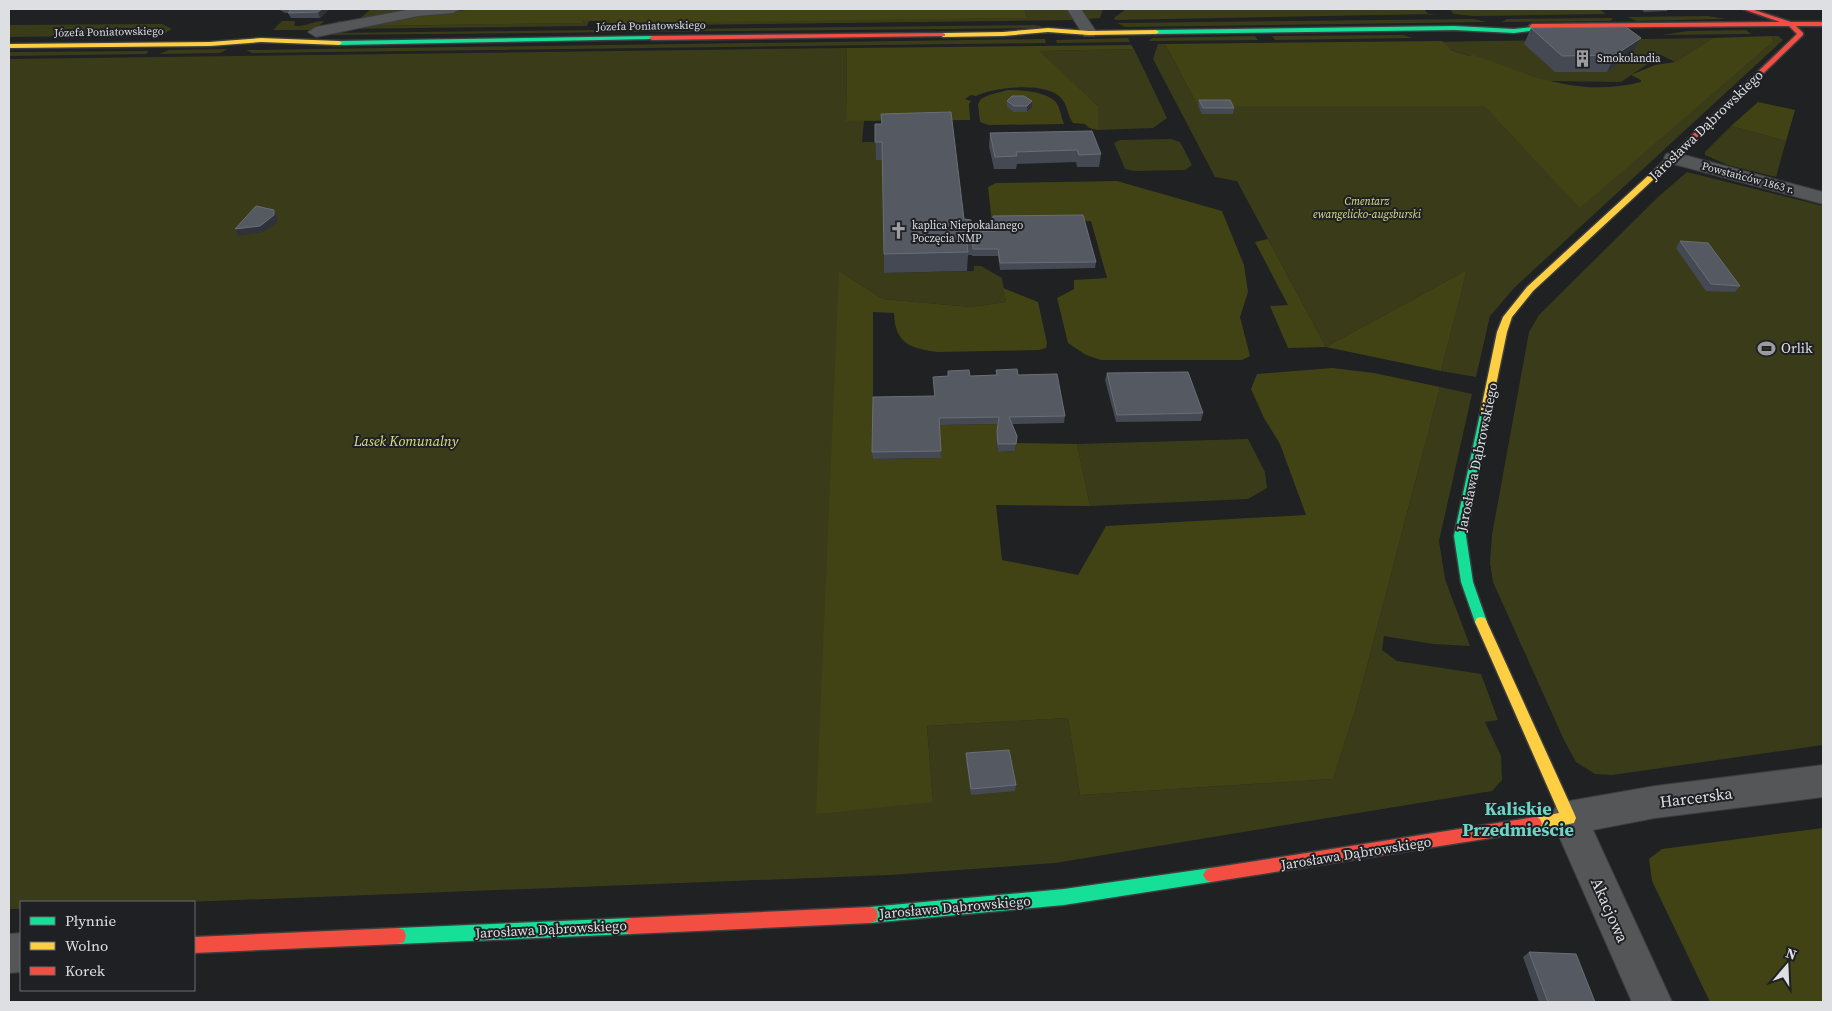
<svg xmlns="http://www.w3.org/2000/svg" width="1832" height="1011" font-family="'Source Serif 4',serif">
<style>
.green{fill:#3a3c19}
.forest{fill:#414314}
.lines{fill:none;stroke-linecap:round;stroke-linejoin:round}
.street-casing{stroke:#3b3d3f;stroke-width:2}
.fast-casing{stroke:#3b3d3f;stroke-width:3}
.slow-casing{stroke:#3b3d3f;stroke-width:3}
.jam-casing{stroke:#3b3d3f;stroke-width:3}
.street{fill:#555657;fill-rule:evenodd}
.fast{fill:#16e098;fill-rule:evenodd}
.slow{fill:#ffcf43;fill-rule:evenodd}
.jam{fill:#f24e42;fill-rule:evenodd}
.wall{fill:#444953}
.shaded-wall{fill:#2f3239}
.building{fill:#555962;stroke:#6a6e76}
.labels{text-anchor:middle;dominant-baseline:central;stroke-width:4;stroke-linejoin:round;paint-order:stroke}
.far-street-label{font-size:11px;fill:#dddfe2;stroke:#1e2024}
.far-poi-label{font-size:11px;fill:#dddfe2;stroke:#1e2024;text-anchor:start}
.far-park-label{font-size:11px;font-style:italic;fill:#dce27f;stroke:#1e2024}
.street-label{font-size:14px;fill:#dddfe2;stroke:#1e2024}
.poi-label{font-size:14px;fill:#dddfe2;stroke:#1e2024;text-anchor:start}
.park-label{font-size:14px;font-style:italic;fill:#dce27f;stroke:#1e2024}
.near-street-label{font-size:16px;fill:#dddfe2;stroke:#1e2024}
.near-neighbourhood-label{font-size:18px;font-weight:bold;fill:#6cd5c6;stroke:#1e2024}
</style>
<rect width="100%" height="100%" fill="#1f2123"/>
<path class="green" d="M371,9H479L417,14L365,26L582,23L584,20L1027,18L1025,9H1103L1100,18L1073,20L601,26L603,21H589L587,26L332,29L338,21L358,20Z
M1126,9H1424L1429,15L1437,14L1115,20L1114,18Z
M1449,9L1601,10L1606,14L1474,16L1454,14Z
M1708,16L1726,19L1637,21L1627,17Z
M1611,18L1613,19L1610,21L1502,22L1507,19Z
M1474,19L1487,22L1125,27L1117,23Z
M282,21H295L294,26C306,27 313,21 324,21L315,30H273Z
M162,24L172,29L162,35L9,37V25Z
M1034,25L1041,26L1040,28L325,35L326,33Z
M1746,30L1751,34L1662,35L1688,31Z
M1403,35L1412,38L1275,40L1272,36Z
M1255,36L1258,40L1148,41L1153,38Z
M1771,36H1778L1783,40L1514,288L1490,316L1476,377L1441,371L1467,270L1326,347L1237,181L1215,177L1153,59L1158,44H1165L1198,106H1484L1580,207L1774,41Z
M1128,38L1130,42L1057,43L1056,40Z
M1713,38L1675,62L1661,55L1621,82L1549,81L1427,42Z
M1045,39L1046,43L252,53L246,50Z
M847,48L846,121H864L862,142H876V160H883L884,273L974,271V266H981L1002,278L1006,302L971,307L883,299L839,271L933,802L927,726L1068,718L1080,795L1333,779L1356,708L1440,387L1472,394L1439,541L1445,579L1470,646L1433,644L1384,636L1382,650L1397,661L1481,674L1498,720L1485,722L1501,756L1502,780L1492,791L1055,863L890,875L187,902H21V909H9V59Z
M228,49L220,53L159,54L169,50Z
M1134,49L1167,118L1153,128L1098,130V106L1038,51Z
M149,51L146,54L9,56V52Z
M1731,126L1786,141L1776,177L1728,165L1705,155V152Z
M1171,139L1180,142L1192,165L1185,170L1134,171L1125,169L1114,143L1120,140Z
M1687,172L1823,206V745L1612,775L1595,774L1576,762L1564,740L1493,582L1490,563L1492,535L1529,332L1539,315L1658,197Z
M1248,439L1265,472L1267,488L1248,499L1090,506L1077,444Z"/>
<path class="forest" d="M479,9H1025L1027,18L609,23L610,20H584L582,23L361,26L417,14Z
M1771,36L1774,41L1580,208L1484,106H1198L1165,44L1442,41L1451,50L1470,56L1473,55C1532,75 1577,98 1641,82V80L1631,75L1655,65L1675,62L1713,38Z
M1131,45L1134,49L1039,51L1098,106V130L1089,128L1085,124L1073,123C1068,116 1067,105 1062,99C1048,81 993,87 976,96L971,95L965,99L971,101L969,104L970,120L846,121L847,48Z
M1008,90C1022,90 1044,91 1055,101C1060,107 1061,116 1064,124L989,125L980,122L978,104L981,99L989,95Z
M1758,102L1795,110L1786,141L1731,126Z
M1117,181L1222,211L1244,265L1248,292L1240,317L1250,356L1242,360H1101L1086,355L1068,343L1057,298L1074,289V280L1107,278L1091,221L992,223L988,187L996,183Z
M1268,239L1326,347L1467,270L1441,371L1326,347L1288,348L1270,306L1288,305L1255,242Z
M839,271L883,299L971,307L1006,302L1003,288L1038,302L1047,343L1046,348L1039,350L937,352C909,348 895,343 894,313L873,312V459L940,458L939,425L998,424L996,438L998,452L1015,451L1016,443L1077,444L1090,506L996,505L1002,560L1078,575L1106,526L1306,515L1280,444L1264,418L1251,389L1257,374L1332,368L1374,373L1440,387L1356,708L1333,779L1080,795L1068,718L927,726L933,802L816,814Z
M1823,828V1002H1710L1652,881L1649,859L1662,849Z"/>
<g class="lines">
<defs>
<path id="street" d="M412,9H460L453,13L418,16L316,37L308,32L316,27Z
M1067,9H1081L1097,33L1094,36H1084Z
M1673,152L1823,192V204L1666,162L1664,158L1666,154Z
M1823,765V797L1655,818L1593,830L1672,1002H1632L1551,818L1556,806L1569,801L1655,786Z
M21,933V972L9,973V934Z"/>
<path id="fast" d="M1550,25L1553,27L1552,28L1514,33L1454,30L1156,34L1153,32L1156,30L1454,26L1514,29Z
M652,36L654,37V39L339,45L336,43L339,41Z
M1485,411L1490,414L1466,536L1473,582L1487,622L1485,626L1481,627L1477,626L1475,622L1461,582L1454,536L1480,414Z
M1211,868L1216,870L1219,875L1216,880L1211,882L1064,905L870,923L864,921L862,915L864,909L870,907L1064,889Z
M631,918L637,920L639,926L637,932L631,934L398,944L392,942L390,936L392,930L398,928Z"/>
<path id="slow" d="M1048,28L1089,31L1156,30L1159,32L1156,34L1089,35L1048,32L1003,36L943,37L940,35L943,33L1003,32Z
M261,38L339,41L342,43L339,45L261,42L210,46L9,48V44L210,42Z
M1688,139L1695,141L1533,291L1512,317L1507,332L1490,414L1489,416H1481L1480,414L1497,332L1503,317L1527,287Z
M1481,617L1485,618L1487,622L1574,813L1576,818L1574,823L1535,831L1530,829L1528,824L1530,819L1559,813L1475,622L1477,618Z"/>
<path id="jam" d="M1743,9H1751L1791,22H1823V26H1796L1803,33V35L1691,143H1688V139L1797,34L1789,26L1532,28L1529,26L1532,24L1780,22Z
M943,33L945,34V36L652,40L649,38L652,36Z
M1535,817L1540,819L1542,824L1540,829L1535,831L1211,882L1206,880L1203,875L1206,870L1211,868Z
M870,907L876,909L878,915L876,921L870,923L631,934L625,932L623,926L625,920L631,918Z
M398,928L404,930L406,936L404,942L398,944L194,953V937Z"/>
</defs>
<use href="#street" class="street-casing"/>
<use href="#fast" class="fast-casing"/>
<use href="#slow" class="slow-casing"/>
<use href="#jam" class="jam-casing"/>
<use href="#street" class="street"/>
<use href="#fast" class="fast"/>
<use href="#slow" class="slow"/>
<use href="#jam" class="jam"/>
</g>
<path class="wall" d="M151,9H176L151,10Z
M280,9H329L320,18H291L288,13H285L280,10Z
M1029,9H1046L1029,10Z
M1631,9H1671H1668L1667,11L1644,12L1641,9Z
M1531,28L1641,38L1632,54L1607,72H1555L1524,44Z
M1199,100L1234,108L1233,114H1202L1198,106Z
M1007,101L1032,107L1027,112H1014L1007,107Z
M875,124L964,219L972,232L994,231L992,223L993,216L1096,262L1095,268L1000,270L998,256H972V255H968L967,271L884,273L883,160H876Z
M990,133L1101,154L1099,167H1077L1076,162L1017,164L1016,169H994L989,146Z
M1680,241L1740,286L1735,292L1706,291L1676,248Z
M996,370L1018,375L1065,416L1064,423L1012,424L1017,436L1015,451L998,452L996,438L998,424L939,425L941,458L873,459L872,452L934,396L933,377L948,376V371L970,376L996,375Z
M1107,373L1203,413L1201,421L1116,422L1105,380Z
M966,753L1016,785L1015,791L971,795L966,760Z
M1529,952L1595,1002H1539L1523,957Z"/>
<path class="shaded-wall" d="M322,9H329L320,18L318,12Z
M1641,38L1632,54L1607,72L1615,55Z
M1032,101V107L1027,112V106Z
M274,210L277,217L278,222L263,232L238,236L235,229Z"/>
<path class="building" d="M292,9H322L318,12L288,13Z
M1626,27L1641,38L1615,55L1562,56L1531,28Z
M1012,96H1024L1032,101L1027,106H1014L1007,101Z
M1199,100H1230L1234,108H1203Z
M951,112L964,219L971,220L973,236H966L968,252L884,254L882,142H875V124H882L881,114Z
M1092,131L1101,154L1079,155L1077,150L1016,152L1017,156L995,157L990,133Z
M256,206L274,210V215L260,226L235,229Z
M1083,215L1096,262L1000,263L998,249H973L972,232L995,231L993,216Z
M1680,241L1708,243L1740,286L1711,284Z
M1017,369L1018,375L1057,374L1065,416L1009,417L1017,436L1016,444H998L997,431L999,417L939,418L941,451L872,452L873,397L935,396L933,377L948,376V371L969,370L970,376L997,375L996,370Z
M1188,372L1203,413L1117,415L1107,373Z
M1009,750L1016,785L971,789L966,753Z
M1529,952L1576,954L1595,1002H1548Z"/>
<defs>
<symbol id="building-bare" viewBox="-9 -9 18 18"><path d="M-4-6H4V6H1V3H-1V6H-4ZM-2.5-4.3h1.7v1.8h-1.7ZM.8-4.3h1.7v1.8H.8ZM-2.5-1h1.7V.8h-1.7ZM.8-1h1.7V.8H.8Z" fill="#9a9c9f" stroke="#1e2024" stroke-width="2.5" paint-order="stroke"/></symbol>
<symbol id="church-bare" viewBox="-9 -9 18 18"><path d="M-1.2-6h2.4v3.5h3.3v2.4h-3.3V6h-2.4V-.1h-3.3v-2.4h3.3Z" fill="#9a9c9f" stroke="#1e2024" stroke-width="2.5" paint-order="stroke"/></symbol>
<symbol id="stadium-bare" viewBox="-9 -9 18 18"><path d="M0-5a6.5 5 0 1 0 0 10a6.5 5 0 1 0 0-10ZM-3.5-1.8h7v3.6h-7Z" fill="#9a9c9f" stroke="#1e2024" stroke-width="2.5" paint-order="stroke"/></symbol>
</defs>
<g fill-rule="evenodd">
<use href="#building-bare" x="1570" y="46" width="25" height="25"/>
<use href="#church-bare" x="886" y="218" width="25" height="25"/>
<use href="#stadium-bare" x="1754" y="336" width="25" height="25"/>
</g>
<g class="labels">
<g class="far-street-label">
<text transform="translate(651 26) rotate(-1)">Józefa Poniatowskiego</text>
<text transform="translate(109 32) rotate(-1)">Józefa Poniatowskiego</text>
<text transform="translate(1748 178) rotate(15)">Powstańców 1863 r.</text>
</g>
<g class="far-poi-label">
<text x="1597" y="58">Smokolandia</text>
<text x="912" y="225">kaplica Niepokalanego<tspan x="912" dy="13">Poczęcia NMP</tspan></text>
</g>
<g class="far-park-label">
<text x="1367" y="201">Cmentarz<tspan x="1367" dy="13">ewangelicko-augsburski</tspan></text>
</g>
<g class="street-label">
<text transform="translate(1706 125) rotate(-44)">Jarosława Dąbrowskiego</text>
<text transform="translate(1477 457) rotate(-78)">Jarosława Dąbrowskiego</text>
<text transform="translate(1356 853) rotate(-9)">Jarosława Dąbrowskiego</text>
<text transform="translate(955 907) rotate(-5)">Jarosława Dąbrowskiego</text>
<text transform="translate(551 929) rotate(-3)">Jarosława Dąbrowskiego</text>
</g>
<g class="poi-label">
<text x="1781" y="348">Orlik</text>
</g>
<g class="park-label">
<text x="406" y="441">Lasek Komunalny</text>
</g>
<g class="near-street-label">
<text transform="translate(1696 797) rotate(-7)">Harcerska</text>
<text transform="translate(1610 910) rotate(66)">Akacjowa</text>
</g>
<g class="near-neighbourhood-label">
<text x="1518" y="808">Kaliskie<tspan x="1518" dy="21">Przedmieście</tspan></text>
</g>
</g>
<rect width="1832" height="1011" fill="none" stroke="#dddfe2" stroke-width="20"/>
<rect x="20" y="901" width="175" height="90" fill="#1e2024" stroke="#6a6c70"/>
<rect x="30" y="917" width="25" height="8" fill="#16e098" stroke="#6a6c70"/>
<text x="65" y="926" font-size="15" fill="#dddfe2">Płynnie</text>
<rect x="30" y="942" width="25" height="8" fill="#ffcf43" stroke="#6a6c70"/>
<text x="65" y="951" font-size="15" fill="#dddfe2">Wolno</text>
<rect x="30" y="967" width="25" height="8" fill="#f24e42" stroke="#6a6c70"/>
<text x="65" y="976" font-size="15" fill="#dddfe2">Korek</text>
<g transform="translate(1787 966) rotate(19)" stroke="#1e2024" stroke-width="4" paint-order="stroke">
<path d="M0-4L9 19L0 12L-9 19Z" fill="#dddfe2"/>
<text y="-8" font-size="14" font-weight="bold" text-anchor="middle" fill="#dddfe2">N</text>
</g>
</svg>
